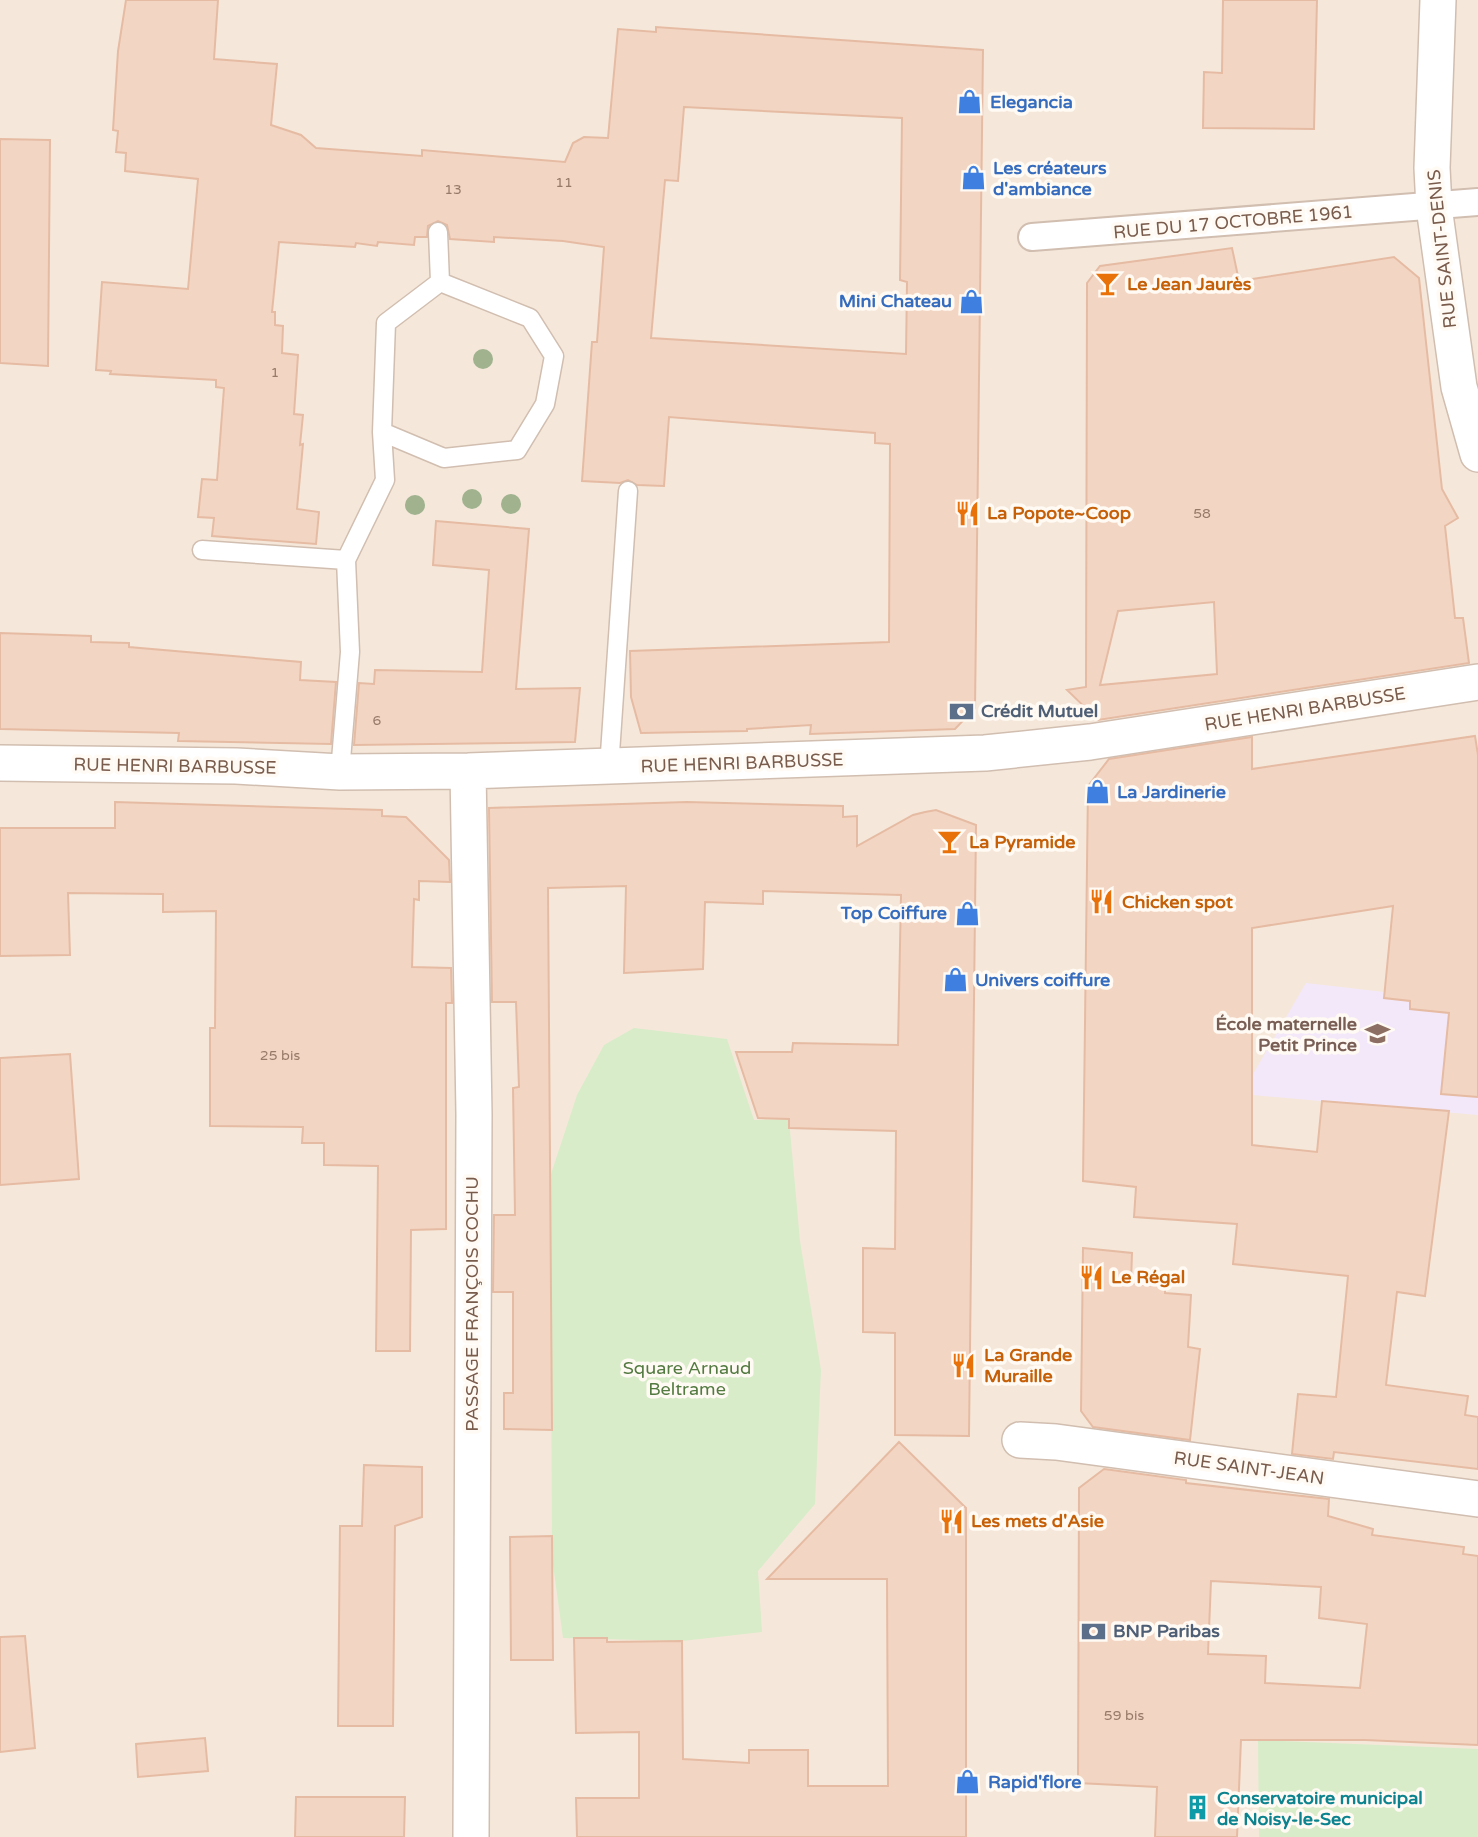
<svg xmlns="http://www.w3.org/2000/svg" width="1478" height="1837" font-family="'Varela Round',sans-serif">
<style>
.residential{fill:#f5e8da}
.education{fill:#f3e8fa}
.green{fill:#d8ecc9}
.building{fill:#f3d5c3;stroke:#e6bba3;stroke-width:2;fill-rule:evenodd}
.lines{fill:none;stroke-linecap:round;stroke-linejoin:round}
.service-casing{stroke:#d1beb0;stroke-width:21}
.pedestrian-casing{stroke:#d1beb0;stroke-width:30}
.minor-casing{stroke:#d1beb0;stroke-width:38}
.service{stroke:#fff;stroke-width:18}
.pedestrian{stroke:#fff;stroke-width:26}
.minor{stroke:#fff;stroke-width:35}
.tree{fill:#a0b28e}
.labels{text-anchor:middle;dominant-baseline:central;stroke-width:7;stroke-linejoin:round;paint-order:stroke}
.number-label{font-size:14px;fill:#987a6a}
.shop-label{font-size:18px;font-weight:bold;fill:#366cbe;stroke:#fffaf3;text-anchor:start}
.street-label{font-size:18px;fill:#7a5c4d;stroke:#fffaf3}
.food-label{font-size:18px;font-weight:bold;fill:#c56008;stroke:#fffaf3;text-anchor:start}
.service-label{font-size:18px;font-weight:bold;fill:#4e5e75;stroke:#fffaf3;text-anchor:start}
.education-label{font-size:18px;font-weight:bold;fill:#785e54;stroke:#fffaf3;text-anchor:end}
.park-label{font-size:18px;fill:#537a41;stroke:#fffaf3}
.culture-label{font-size:18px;font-weight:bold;fill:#0d838f;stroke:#fffaf3;text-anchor:start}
</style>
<rect width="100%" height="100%" fill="#fdf6ec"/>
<path class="residential" d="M0,0H1478V1837H0Z"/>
<path class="education" d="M1388,949H1478V1115L1252,1095V1076L1306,983L1384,992Z"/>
<path class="green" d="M634,1028L727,1039L754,1120L789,1119L800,1241L821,1370L815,1504L758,1571L762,1632L682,1641L563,1638L552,1557L550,1177L577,1095L604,1045Z
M1258,1740L1478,1749V1837H1259Z"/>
<path class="building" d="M126,0H218L214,59L277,64L271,125L301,135L316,148L422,156V150L565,162L573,143L584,137L608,138L618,29L656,32V27L983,50L975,708L955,729L810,734L811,725L747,729V731L641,733L631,697L630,651L889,642L890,444L875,443V433L669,417L664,486L637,485L628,480L620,483L582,481L592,342H597L604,247L563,241L494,237V242L450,239L447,225L438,221L428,226L427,237H415L414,245L378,242L377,246L356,243L355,247L279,242L272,312H275V325L283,326L282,353L298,355L294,414L303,415L300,445L303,444L297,509L319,512L316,544L212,536L214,518L198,517L202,479L217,480L224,388L216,387V380L110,374L111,371L96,370L102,282L188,289L198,179L125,171L126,153L116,152L118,131L113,130L118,51ZM684,107L902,118L900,280L907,282L906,354L651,338L665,180L678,181Z
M1223,0H1317L1314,129L1203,128L1204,72L1222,73Z
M0,139L50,140L48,366L0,363Z
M1232,248L1239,281L1394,257L1419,278L1442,489L1458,518L1445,526L1455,618H1463L1469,663L1098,720L1067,690L1086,687L1087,283L1100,266ZM1214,602L1217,674L1100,685L1118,611Z
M436,521L529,529L516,689L580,688L575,742L354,745L359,683L374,684L375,670L482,672L489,570L433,565Z
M0,633L91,636V642L129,643V647L301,662L300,680L336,682L331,744L178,741L179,733L0,729Z
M1475,736L1478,755V1097L1441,1094L1449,1013L1410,1009V1001L1384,998L1393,906L1252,928V1145L1317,1152L1322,1101L1449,1111L1425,1296L1397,1292L1386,1385L1468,1396L1465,1415L1478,1417V1469L1334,1452L1333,1459L1292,1454L1298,1394L1336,1397L1348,1276L1233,1264L1237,1224L1134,1217L1136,1187L1083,1181L1088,786L1109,759L1252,737V769Z
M115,802L382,810V816L406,817L449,860L450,882L419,881V900L414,899L412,967L451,968L452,1003H446V1229L411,1230L410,1351H376L378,1166L324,1165V1143H302L303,1127L210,1126V1028H215L216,911L163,912V894L68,893L70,955L0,956V828H115Z
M687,802L843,806V817L857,816V846L913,815L925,812L936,810L976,825L969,1436L895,1435V1333L863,1332V1248L895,1249L896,1131L789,1128V1119L758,1118L736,1052H792L793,1043L898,1045L901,895L763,891V904L705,902L703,969L624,973L626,886L548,888L552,1430L504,1429V1393H513V1292H493L494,1215H515L513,1088L519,1087L516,1002H492L489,808Z
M70,1054L79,1179L0,1185V1058Z
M1083,1248L1132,1253L1131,1283L1165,1287V1293L1191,1295L1188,1347L1200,1349L1190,1440L1093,1427L1081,1411Z
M899,1442L966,1508V1837H577L576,1798H639V1732L576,1733L574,1638H607V1642L682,1641L683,1759L749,1763V1750H808V1786H888L887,1579H767Z
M364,1465L422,1467V1517L395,1526L393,1726H338L340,1526H362Z
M1104,1469L1186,1480V1483L1329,1499L1328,1516L1373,1529L1372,1535L1464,1547L1463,1554L1478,1556V1745L1365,1740H1241L1237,1837H1155L1157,1787L1078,1783L1079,1488ZM1211,1581L1321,1587L1319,1618L1367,1624L1360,1688L1265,1683L1266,1656L1208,1654Z
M552,1536L553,1660H511L510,1537Z
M25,1636L35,1748L0,1752V1637Z
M205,1738L208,1771L138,1777L136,1744Z
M296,1797H405L404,1837H295Z"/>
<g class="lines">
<defs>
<path id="service" d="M382,432L444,458L517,450L545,404L554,356L530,318L440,282
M202,550L346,560L350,652L340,772
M346,560L385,480L382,432L386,323L440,282L438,232
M609,768L628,491"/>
<path id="pedestrian" d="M1032,237L1478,202"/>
<path id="minor" d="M1438,0L1432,168L1434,207L1459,387L1478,454
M0,763L236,766L340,772L468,771L985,753L1090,742L1478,682
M468,771L474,1114L471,1837
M1020,1440L1056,1442L1478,1499"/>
</defs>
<use href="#service" class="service-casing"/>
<use href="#pedestrian" class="pedestrian-casing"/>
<use href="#minor" class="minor-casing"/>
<use href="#service" class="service"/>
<use href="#pedestrian" class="pedestrian"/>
<use href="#minor" class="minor"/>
</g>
<g class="tree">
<circle cx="483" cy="359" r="10"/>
<circle cx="472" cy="499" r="10"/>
<circle cx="511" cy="504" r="10"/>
<circle cx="415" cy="505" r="10"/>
</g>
<defs>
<symbol id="shop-bare" viewBox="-9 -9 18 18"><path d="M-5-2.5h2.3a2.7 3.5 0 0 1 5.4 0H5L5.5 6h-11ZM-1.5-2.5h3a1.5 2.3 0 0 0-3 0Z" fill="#3f7fe0" stroke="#fffaf3" stroke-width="2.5" paint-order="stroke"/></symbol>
<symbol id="bar-bare" viewBox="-9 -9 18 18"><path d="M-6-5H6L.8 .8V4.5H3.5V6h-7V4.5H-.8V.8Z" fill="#e8710a" stroke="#fffaf3" stroke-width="2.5" paint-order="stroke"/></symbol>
<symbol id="restaurant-bare" viewBox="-9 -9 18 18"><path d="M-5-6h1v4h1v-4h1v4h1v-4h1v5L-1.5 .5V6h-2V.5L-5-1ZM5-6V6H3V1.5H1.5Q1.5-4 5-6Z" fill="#e8710a" stroke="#fffaf3" stroke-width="2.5" paint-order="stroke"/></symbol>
<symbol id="bank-bare" viewBox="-9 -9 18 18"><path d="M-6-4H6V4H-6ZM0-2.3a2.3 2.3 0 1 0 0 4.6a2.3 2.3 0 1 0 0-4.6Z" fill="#5c6f8a" stroke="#fffaf3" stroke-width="2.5" paint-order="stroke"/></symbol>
<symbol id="school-bare" viewBox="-9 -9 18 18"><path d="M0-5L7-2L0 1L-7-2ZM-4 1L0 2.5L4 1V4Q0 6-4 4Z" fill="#8d6e63" stroke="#fffaf3" stroke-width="2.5" paint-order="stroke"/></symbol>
<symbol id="building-bare" viewBox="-9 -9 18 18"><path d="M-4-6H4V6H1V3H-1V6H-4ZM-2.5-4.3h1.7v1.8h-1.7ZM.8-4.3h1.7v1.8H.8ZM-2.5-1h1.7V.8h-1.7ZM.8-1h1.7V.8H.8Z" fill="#0f9aa8" stroke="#fffaf3" stroke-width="2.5" paint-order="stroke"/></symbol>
</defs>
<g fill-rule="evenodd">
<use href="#shop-bare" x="952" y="84" width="35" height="35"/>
<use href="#shop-bare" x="956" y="160" width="35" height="35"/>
<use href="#bar-bare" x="1090" y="266" width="35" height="35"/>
<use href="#shop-bare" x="954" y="284" width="35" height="35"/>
<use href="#restaurant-bare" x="950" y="496" width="35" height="35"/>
<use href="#bank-bare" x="944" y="694" width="35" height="35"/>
<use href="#shop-bare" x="1080" y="774" width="35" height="35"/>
<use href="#bar-bare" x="932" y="824" width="35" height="35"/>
<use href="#restaurant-bare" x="1084" y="884" width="35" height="35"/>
<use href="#shop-bare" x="950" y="896" width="35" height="35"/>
<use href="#shop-bare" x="938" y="962" width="35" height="35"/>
<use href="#school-bare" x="1360" y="1016" width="35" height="35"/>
<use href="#restaurant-bare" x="1074" y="1260" width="35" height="35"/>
<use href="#restaurant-bare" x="946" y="1348" width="35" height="35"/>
<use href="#restaurant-bare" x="934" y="1504" width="35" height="35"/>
<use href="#bank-bare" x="1076" y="1614" width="35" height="35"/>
<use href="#shop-bare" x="950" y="1764" width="35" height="35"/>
<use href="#building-bare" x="1180" y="1790" width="35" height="35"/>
</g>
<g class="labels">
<g class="number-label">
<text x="564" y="182">11</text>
<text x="453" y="189">13</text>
<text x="275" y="372">1</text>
<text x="1202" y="513">58</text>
<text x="377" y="720">6</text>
<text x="280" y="1055">25 bis</text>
<text x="1124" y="1715">59 bis</text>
</g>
<g class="shop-label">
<text x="990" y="102">Elegancia</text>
<text x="993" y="168">Les créateurs<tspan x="993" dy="21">d'ambiance</tspan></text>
<text x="952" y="301" text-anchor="end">Mini Chateau</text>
<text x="1117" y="792">La Jardinerie</text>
<text x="947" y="913" text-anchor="end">Top Coiffure</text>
<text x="975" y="980">Univers coiffure</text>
<text x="988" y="1782">Rapid'flore</text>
</g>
<g class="street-label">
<text transform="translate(1233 222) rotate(-5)">RUE DU 17 OCTOBRE 1961</text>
<text transform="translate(1442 249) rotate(-96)">RUE SAINT-DENIS</text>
<text transform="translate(1305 709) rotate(-9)">RUE HENRI BARBUSSE</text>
<text transform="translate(742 763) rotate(-2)">RUE HENRI BARBUSSE</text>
<text transform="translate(175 766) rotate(1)">RUE HENRI BARBUSSE</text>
<text transform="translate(472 1304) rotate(-90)">PASSAGE FRANÇOIS COCHU</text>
<text transform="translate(1249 1468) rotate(8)">RUE SAINT-JEAN</text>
</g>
<g class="food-label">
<text x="1127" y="284">Le Jean Jaurès</text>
<text x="987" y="513">La Popote~Coop</text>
<text x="969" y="842">La Pyramide</text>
<text x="1122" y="902">Chicken spot</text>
<text x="1111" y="1277">Le Régal</text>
<text x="984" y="1355">La Grande<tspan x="984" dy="21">Muraille</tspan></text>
<text x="971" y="1521">Les mets d'Asie</text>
</g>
<g class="service-label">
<text x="981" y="711">Crédit Mutuel</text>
<text x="1113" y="1631">BNP Paribas</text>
</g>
<g class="education-label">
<text x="1357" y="1024">École maternelle<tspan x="1357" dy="21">Petit Prince</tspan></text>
</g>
<g class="park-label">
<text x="687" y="1368">Square Arnaud<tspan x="687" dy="21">Beltrame</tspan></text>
</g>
<g class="culture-label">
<text x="1217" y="1798">Conservatoire municipal<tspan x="1217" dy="21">de Noisy-le-Sec</tspan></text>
</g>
</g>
</svg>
